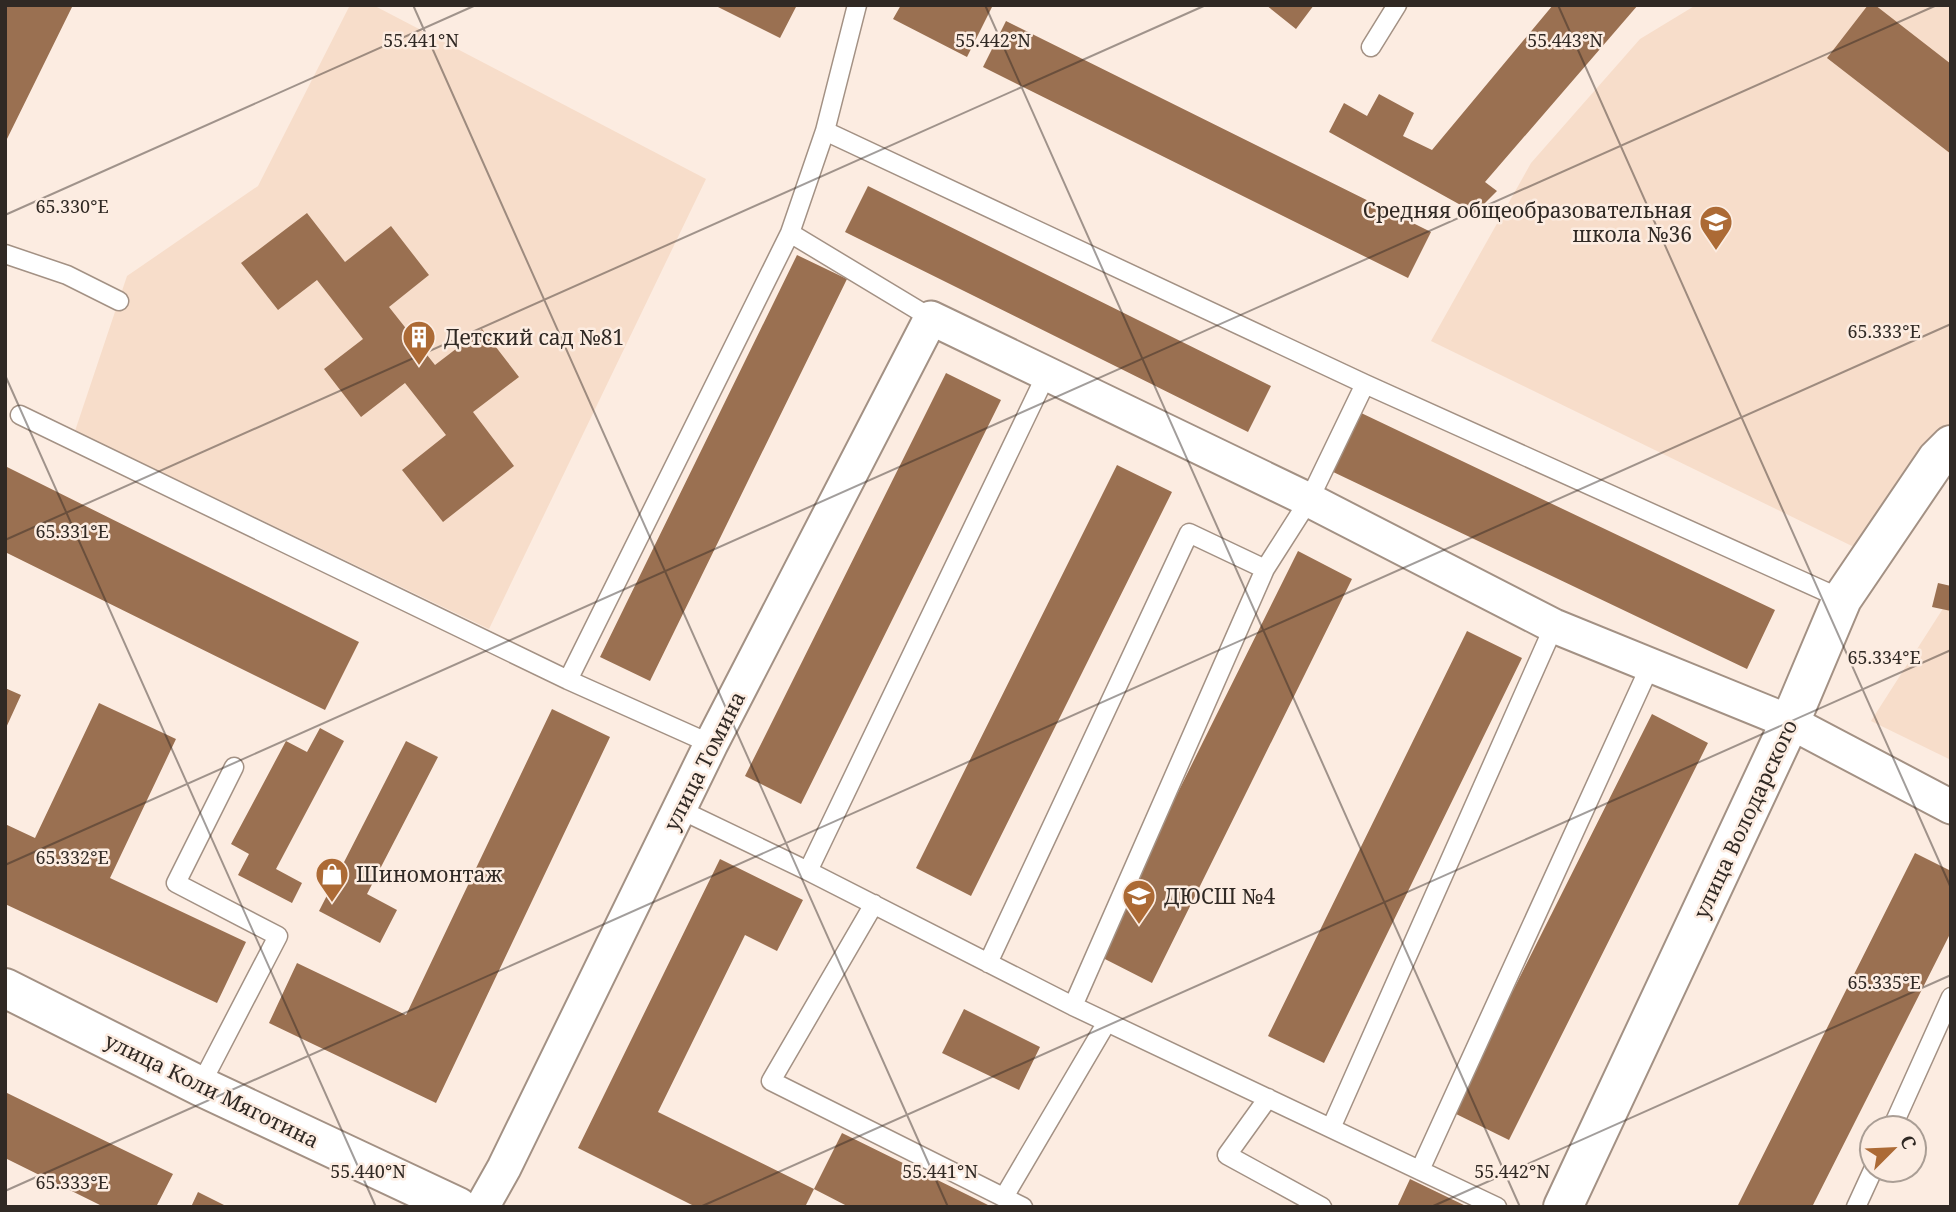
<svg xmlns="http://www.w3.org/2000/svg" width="1956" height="1212" font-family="'Noto Serif',serif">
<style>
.built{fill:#f7ddca}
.building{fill:#9a7051}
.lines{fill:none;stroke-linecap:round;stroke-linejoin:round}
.lane-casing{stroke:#a39184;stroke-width:21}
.street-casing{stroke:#a39184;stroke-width:37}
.secondary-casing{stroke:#a39184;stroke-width:42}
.primary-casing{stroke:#a39184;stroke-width:42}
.lane{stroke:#fff;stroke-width:18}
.street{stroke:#fff;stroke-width:33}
.secondary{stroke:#fff;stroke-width:38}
.primary{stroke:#fff;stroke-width:38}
.ticks{fill:none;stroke:#302924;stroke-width:2;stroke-opacity:0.45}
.labels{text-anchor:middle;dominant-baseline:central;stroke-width:5;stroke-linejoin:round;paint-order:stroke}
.poi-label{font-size:21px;fill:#302924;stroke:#fcece1;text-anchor:start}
.street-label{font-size:21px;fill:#302924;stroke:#fcece1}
.ticks-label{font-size:18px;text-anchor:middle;fill:#302924;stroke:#fcece1;stroke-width:5;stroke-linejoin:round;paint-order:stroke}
</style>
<rect width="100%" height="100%" fill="#fcece1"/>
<path class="built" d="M350,5H373L706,179L489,629L75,431L127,276L258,186Z
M1696,5H1951V436L1856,548L1431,341L1531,163L1640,39Z
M1951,596V760L1871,721Z"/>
<path class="building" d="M5,5H73L5,143Z
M714,5H797L780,38Z
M901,5H993L967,57L893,19Z
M1266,5H1314L1296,29Z
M1553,5H1638L1485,182L1497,191L1475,213L1329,132L1344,103L1367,116L1379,94L1414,113L1403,136L1432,150Z
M1868,5H1875L1951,64V154L1827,58Z
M1006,21L1431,232L1408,278L983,67Z
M868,186L1271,386L1248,432L845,232Z
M307,213L345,262L391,226L429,275L389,307L435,365L482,329L519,377L473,412L514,466L443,522L402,470L446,435L405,383L361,417L324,369L363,339L317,280L278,310L241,263Z
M797,255L847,279L650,681L600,657Z
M946,373L1001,400L801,804L745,776Z
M1357,411L1775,610L1747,669L1329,470Z
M1117,465L1172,492L971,896L916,868Z
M5,466L359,642L325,710L5,552Z
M1298,551L1352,579L1152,983L1097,955Z
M1938,583L1951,586V611L1932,607Z
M1467,631L1522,658L1324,1063L1268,1036Z
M5,688L21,695L5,730Z
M99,703L176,739L110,878L246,942L217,1003L5,904V824L35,838Z
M552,709L610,737L436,1103L269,1023L297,963L406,1015Z
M1652,714L1708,743L1509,1140L1452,1112Z
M320,728L344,741L276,869L302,883L292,903L238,875L249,854L231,844L286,741L307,752Z
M406,741L438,757L367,894L397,910L380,943L319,911Z
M1915,853L1951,871V932L1812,1207H1737Z
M720,859L803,900L777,951L745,935L658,1112L814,1189L805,1207H696L578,1148Z
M964,1009L1040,1047L1019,1090L942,1053Z
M5,1092L173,1174L156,1207H104L5,1158Z
M842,1133L974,1198L992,1207H849L814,1189Z
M1410,1179L1468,1207H1397Z
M198,1192L228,1207H191Z"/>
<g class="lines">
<defs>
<path id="lane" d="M857,5L825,131L790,233L931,318
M1371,47L1397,5
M825,131L1365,384L1842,599
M5,254L67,275L119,301
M20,415L568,680
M711,744L568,680L790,233
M679,809L808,871L1073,1006L1497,1207
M808,871L1047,373
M874,904L771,1081L1023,1207
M988,963L1189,533L1265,569
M1073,1006L1265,569L1309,500L1365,384
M200,1086L278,936L176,883L234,767
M1268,1098L1227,1155L1322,1207
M1331,1128L1554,626
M1892,1128L1951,997
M1420,1170L1650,666
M1004,1197L1107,1022
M1856,1207L1873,1170"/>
<path id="street" d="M482,1207L504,1168L711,744L931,318L1309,500L1554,626L1790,722L1951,807"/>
<path id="secondary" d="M1563,1207L1790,722L1842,599L1937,459L1951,445"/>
<path id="primary" d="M5,988L200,1086L458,1207"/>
</defs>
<use href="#lane" class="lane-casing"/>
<use href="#street" class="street-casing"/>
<use href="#secondary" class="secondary-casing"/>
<use href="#primary" class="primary-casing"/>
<use href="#lane" class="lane"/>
<use href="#street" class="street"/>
<use href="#secondary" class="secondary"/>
<use href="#primary" class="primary"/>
</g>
<path class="ticks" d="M413,5L948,1207M985,5L1520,1207M1558,5L1951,888M5,215L476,5M5,375L376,1207M5,540L1206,5M5,865L1937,5M5,1191L1951,324M700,1207L1951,650M1431,1207L1951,975"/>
<defs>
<symbol id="school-pin" viewBox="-11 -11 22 30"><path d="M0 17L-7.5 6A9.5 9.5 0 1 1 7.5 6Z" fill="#ac6a35" stroke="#fcece1"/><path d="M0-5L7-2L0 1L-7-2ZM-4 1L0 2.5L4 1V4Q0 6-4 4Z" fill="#fff"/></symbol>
<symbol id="building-pin" viewBox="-11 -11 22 30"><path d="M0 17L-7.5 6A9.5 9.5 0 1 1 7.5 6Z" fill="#ac6a35" stroke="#fcece1"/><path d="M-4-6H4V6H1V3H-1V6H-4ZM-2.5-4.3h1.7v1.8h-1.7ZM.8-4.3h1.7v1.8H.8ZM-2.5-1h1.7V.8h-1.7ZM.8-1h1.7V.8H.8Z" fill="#fff"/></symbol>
<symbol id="shop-pin" viewBox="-11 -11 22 30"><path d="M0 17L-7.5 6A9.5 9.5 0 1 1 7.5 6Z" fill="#ac6a35" stroke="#fcece1"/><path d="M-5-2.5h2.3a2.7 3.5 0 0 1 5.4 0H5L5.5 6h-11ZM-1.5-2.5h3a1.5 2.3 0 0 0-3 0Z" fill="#fff"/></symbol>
</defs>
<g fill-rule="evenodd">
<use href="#school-pin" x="1697" y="203" width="38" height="52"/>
<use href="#building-pin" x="400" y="318" width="38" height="52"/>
<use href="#shop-pin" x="313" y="855" width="38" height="52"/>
<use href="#school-pin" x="1120" y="877" width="38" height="52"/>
</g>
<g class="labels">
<g class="poi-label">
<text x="1692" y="210" text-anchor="end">Средняя общеобразовательная<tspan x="1692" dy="24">школа №36</tspan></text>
<text x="444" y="337">Детский сад №81</text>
<text x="356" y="874">Шиномонтаж</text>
<text x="1164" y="896">ДЮСШ №4</text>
</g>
<g class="street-label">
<text transform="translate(704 761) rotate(-63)">улица Томина</text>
<text transform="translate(1745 819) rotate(-65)">улица Володарского</text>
<text transform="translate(212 1090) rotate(26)">улица Коли Мяготина</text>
</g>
</g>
<g class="ticks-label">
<text x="421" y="47">55.441°N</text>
<text x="993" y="47">55.442°N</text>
<text x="1565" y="47">55.443°N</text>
<text x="72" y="213">65.330°E</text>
<text x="1884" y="338">65.333°E</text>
<text x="72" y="538">65.331°E</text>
<text x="1884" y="664">65.334°E</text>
<text x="72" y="864">65.332°E</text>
<text x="1884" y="989">65.335°E</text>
<text x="368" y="1178">55.440°N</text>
<text x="940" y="1178">55.441°N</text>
<text x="1512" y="1178">55.442°N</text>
<text x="72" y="1189">65.333°E</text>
</g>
<rect width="1956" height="1212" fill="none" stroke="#302924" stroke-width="14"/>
<g transform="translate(1893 1149) rotate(66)"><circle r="33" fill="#fcece1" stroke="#aa9e95" stroke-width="2"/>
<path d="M0-5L12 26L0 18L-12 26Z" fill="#ac6a35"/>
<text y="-10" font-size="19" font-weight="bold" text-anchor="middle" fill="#302924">С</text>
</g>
</svg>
